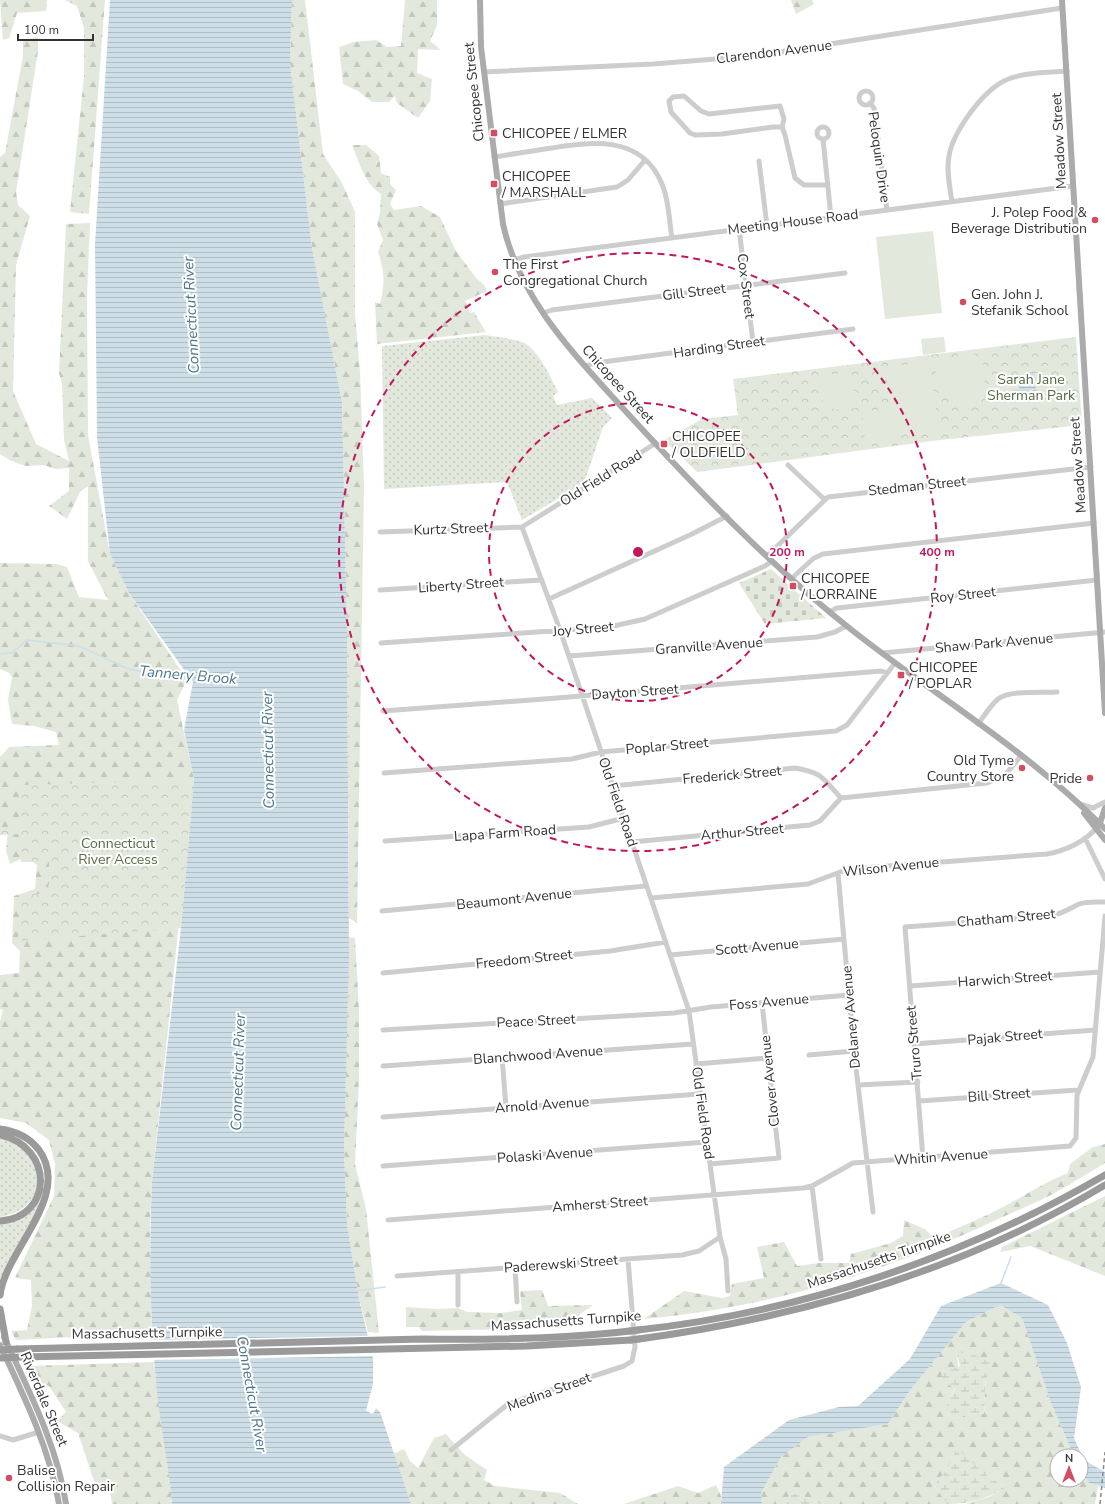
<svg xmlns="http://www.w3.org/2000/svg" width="1105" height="1504" font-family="'Nunito Sans',sans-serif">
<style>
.grass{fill:url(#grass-dots)}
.forest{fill:url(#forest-firs);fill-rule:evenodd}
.wetland{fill:url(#wetland-marsh)}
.cemetery{fill:url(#cemetery-stones)}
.park{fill:url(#park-crowns)}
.pitch{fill:#e3e8dd}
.water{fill:url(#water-rules)}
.pier{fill:#fff}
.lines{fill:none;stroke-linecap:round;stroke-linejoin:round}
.stream{stroke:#cddee6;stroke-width:1.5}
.minor{stroke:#cdcdcd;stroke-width:5}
.major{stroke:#ababab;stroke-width:6}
.highway{stroke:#9a9a9a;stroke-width:7}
.rail{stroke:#888;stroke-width:1.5;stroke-dasharray:4 3;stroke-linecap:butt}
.highway-bridge{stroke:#9a9a9a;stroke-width:7}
.ring{fill:none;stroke:#c2185b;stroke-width:2;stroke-dasharray:7 5}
.poi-dot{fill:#d24d5f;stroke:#fff;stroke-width:1.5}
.labels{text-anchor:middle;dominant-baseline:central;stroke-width:4;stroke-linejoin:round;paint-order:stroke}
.street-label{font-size:14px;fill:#333;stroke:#fff}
.poi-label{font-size:14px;fill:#333;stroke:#fff;text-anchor:start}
.park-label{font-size:14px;fill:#586a45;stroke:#fff}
.water-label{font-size:15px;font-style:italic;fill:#49768d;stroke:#fff}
.centre{fill:#c2185b;stroke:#fff;stroke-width:2}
.ring-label{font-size:12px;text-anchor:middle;font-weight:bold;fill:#c2185b;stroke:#fff;stroke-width:4;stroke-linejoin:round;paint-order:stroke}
</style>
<defs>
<pattern id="grass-dots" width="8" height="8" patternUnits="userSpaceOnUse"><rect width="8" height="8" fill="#e3e8dd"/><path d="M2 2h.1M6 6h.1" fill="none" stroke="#c3c7be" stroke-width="1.8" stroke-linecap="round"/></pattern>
<pattern id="forest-firs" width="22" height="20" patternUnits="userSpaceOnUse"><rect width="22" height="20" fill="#e3e8dd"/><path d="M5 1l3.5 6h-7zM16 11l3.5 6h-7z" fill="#c3c7be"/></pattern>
<pattern id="wetland-marsh" width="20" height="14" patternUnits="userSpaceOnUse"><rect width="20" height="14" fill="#e3e8dd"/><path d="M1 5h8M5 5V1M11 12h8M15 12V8" fill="none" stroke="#c3c7be"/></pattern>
<pattern id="cemetery-stones" width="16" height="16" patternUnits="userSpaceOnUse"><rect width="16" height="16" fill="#e3e8dd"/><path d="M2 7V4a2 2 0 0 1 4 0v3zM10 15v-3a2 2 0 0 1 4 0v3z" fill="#c3c7be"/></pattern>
<pattern id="park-crowns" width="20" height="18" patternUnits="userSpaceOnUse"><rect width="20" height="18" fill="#e3e8dd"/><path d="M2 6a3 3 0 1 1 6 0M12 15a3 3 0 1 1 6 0" fill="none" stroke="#c3c7be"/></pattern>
<pattern id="water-rules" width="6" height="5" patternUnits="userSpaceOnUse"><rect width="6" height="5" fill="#cddee6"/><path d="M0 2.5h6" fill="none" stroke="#b0bfc6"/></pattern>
</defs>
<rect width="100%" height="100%" fill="#fff"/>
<path class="grass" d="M485,335C497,337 510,338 522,342C538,348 551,378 558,392L553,396L557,405L592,398L612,418L603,427L584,483L522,520L507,482L384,489L382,346Z
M0,1138C7,1141 17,1143 23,1148C30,1153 33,1161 36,1169C43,1196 25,1213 0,1217Z
M42,1192H43L36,1212L0,1279V1224C22,1223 31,1209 42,1192Z"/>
<path class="forest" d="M0,0H47L46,11L17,13L9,38L3,40Z
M65,0H105L89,214L70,212L84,76V28L77,6Z
M292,0H305L323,154L342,183L355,212V314L360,372L364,486L357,923L349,918L347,628L342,402L312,248L290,63Z
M405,0H437V25L430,41L441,50L418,49L417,73L432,79L430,101L418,118L397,103L395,96L389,102H372L358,91L343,84L339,47L354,42L376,40L387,47L401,46Z
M791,0H812L814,4L796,14Z
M38,37V51L16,192L18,205L30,216L16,265L13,391L36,444L69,461L64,440L62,384L59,373L66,224L90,223L87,298L88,435L110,554L129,593L187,680L177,700L194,780L152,1181L150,1224L152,1333L16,1340L11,1331L27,1330L32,1306L31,1280L15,1278L54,1196L55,1164L49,1140L26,1123L0,1118V1021L3,1010L0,1009V975L19,973L20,951L12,943L14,896L35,889L37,865L26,857L10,864L6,851L8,832H0V757L9,747L59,745L56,732L34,726L12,724L8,700L12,677L9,673L0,669V563L56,564L67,567L79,597L108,600L88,561V486L80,492L67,519L49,506L69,491V468L55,469L44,465L26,466L11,461L0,454V157L5,153L23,56V41Z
M352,145H366L379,156L381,173L390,177V184L396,190L390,204L394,210L421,206L440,217L456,251L476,278L484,285L487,291L465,301L470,313L474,312L486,332L377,344L375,302L380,304C385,283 385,273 378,252L383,240L377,224L380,213L381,194C365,184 359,162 352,145Z
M349,937L355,938L359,1011V1079L355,1164L366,1209L379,1333L368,1332L359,1299L347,1224L344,1150Z
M1105,1144V1163C1088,1173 1071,1184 1053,1194C1035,1203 1016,1211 998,1219C887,1272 767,1308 644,1319L684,1291L722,1298L730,1296L732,1284L764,1278L757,1247L784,1242L797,1266L819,1263H849L851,1254L891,1243L903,1236L904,1220L925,1229L934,1238C958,1228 982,1218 1005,1206C1026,1195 1045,1182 1068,1173L1070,1164L1093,1147Z
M1105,1196V1276L1030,1246L1000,1252L1002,1247Z
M542,1290L548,1306L593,1305L561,1328L422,1331L419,1327H406V1307L438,1309L458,1308L467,1312L501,1313L522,1310L520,1291Z
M1000,1305L1022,1318L1051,1403L1074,1456H1057V1480H1081V1469L1089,1483L1098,1486L1095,1504H965L989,1497L1006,1488L985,1474L957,1449L947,1470L934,1485L947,1504H820L799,1494L790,1493L786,1504H762L761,1493L781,1457L808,1437L888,1424L911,1389L966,1322ZM956,1353L986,1375L984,1414L973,1413L954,1419L945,1412C953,1390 963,1377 956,1353Z
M154,1362C159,1409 168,1456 172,1504H112L110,1492L97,1490L78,1433L57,1421L66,1412L49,1386L37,1383L31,1366Z
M446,1434L465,1455L487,1470L484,1480L495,1486L560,1493L578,1504H411L393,1454L404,1449L410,1461L418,1468L434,1438Z
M716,1485L721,1496V1504H624L678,1486L698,1493Z"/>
<path class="wetland" d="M956,1352L972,1354L993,1364L986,1375L984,1414L973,1413L954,1419L944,1411L955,1389L944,1381L941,1374L960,1366Z
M957,1448L985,1474L1006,1488C985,1499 970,1504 947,1504L934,1485L947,1470Z
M790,1493L799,1494L820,1504H786Z"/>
<path class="cemetery" d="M771,569L826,618L765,624L739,583Z"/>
<path class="park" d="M1076,337L1082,425L940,440L697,472L664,440L702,419L738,415L733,379Z
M194,780L181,928L18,941L20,894H40L49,885V862H21L22,834L0,835V829L22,828L21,785Z"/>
<path class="pitch" d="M933,231L942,313L885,319L876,237Z
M944,337L946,352L923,355L921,339Z
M975,354L982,360L986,395C968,420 921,395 940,359Z
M929,361L939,429L895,435L893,423L894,437L868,440L865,438L862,414C877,410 885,406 893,421L885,368Z
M849,372L852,375L856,408L841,410L828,408L821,399L817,376Z
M729,430L731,446L702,449L700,433Z"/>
<path class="water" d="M110,0H292L290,63L312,248L342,402L347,628L349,956L344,1150L347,1224L359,1299L373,1358V1384L366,1411L373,1414L376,1408L380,1412L411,1504H172C169,1466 161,1430 157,1392C150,1322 149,1252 152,1181L181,928L194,780L184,730L193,682L129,593L110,554L97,437L95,244Z
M1034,372L1036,389L1029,390V397L1011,399L1010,391L1019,389L1018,381L1028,380L1027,373Z
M1001,1283L1048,1305L1067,1343L1081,1387L1074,1438L1084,1460L1105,1472V1488L1089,1483L1081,1469V1456H1074L1051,1403L1022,1318L1000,1305L966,1322L911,1389L888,1424L808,1437L781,1457L761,1493L762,1504H721L724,1467L789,1420L839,1407L858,1406L910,1359L941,1306Z"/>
<path class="pier" d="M371,1336L375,1356L152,1360L150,1340Z"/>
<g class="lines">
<path class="stream" d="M0,654L12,653L27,640L79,646L128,669L158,675L191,677
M1001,1283L1011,1257
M357,1291L385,1287"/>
<path class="minor" d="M484,72L653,64L753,56L1062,8
M859 98a7 7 0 1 1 14 0a7 7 0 1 1-14 0Z
M870,103L874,108L887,210
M817 133a6 6 0 1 1 12 0a6 6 0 1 1-12 0Z
M782,127H773L722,134L695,135L690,133L671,112L669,101L673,97L684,96L701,111L709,114L780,106L784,119L782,127L785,135L795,178L804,185H828
M823,139L831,217
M494,157C511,154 528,152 545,149C589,142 641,133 662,184C669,200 669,220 672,238
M759,161L767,226
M952,202C950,187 946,171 949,156C953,132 982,92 1004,81C1022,72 1046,73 1067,71
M500,204L617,187L628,180L645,160
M739,229L753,342
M514,260L524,257L1073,186
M543,313L552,310L845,273
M586,366L595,363L853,329
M656,443L522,527L560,630L689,1011L720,1237L726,1259L728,1291
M788,465L824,499
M380,532L522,527
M767,556L828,497L1091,467
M791,579L814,558L823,554L1094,523
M380,590L542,580
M549,599L692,534L727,516
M829,612L837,608L1097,580
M381,643L609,627L645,619L765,566L772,561
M882,653L1105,632
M569,656L817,637L835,632L846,626
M383,711L557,698L881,671L887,673
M978,724C984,716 990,706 998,699C1010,690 1042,693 1057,692
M384,773L572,759L601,752L836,731L847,725L895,663
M613,786L795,768C824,773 822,778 841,798
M841,798L987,783L1004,776L1021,756
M1080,804L1093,808L1105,802
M1085,838L1105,879
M385,841L589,827L624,818
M632,842L810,825L820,821L841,798
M838,873L854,1051L873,1212
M651,898L808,884L843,871L862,868L1047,854C1065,851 1087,841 1098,826
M382,911L646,886
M670,955L844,939
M383,973L610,951L666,942
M910,986L1100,972
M383,1030L674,1013L711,1007L849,995
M914,1044L1095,1030
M809,1055L854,1051
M502,1057L506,1107
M696,1064L768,1058
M383,1066L693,1044
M858,1085L918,1082
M919,1101L1078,1090
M383,1117L700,1094
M923,1159L905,927L1050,916C1062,914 1069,909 1079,904C1088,901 1096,902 1105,902
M710,1164L779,1158L762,1003
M383,1166L707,1142
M812,1186L821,1259
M388,1220L803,1188L812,1186L853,1163L1070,1146L1076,1138L1077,1095L1093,1057L1105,916
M515,1268L517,1302
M458,1272V1305
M397,1276L682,1255L699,1251L720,1237
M0,1436L13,1440L39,1432
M451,1450L508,1404L624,1366L632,1361L635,1347L628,1259"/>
<path class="major" d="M480,0L481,47L503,224C519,297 571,351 619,404C690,482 770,566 853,631C937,697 1030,752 1105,829
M1062,0L1105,713
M1084,813L1105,840
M1100,823L1105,808
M4,1337C29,1391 57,1445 66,1504
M0,1345C24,1396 49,1447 59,1504"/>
<path class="highway" d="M0,1129C16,1131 29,1137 39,1150C72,1196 6,1249 0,1295
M0,1135C55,1147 53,1218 0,1221
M0,1309L6,1342
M638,1330C802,1312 962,1258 1105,1175
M639,1339C801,1317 964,1270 1105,1185
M17,1349L422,1339C491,1340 561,1339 630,1331
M22,1357L527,1346L631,1340"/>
<path class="rail" d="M1100,1504L1105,1452"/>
<path class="highway-bridge" d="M630,1331L638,1330
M631,1340L639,1339
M0,1350L17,1349
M0,1358L22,1357"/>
</g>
<g class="ring">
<circle cx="638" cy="552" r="149"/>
<circle cx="638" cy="552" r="299"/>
</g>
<g class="poi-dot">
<rect x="490" y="129" width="8" height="8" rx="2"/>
<rect x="490" y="180" width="8" height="8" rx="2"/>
<circle cx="1095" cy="220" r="4"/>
<circle cx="495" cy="272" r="4"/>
<circle cx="963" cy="302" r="4"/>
<rect x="660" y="440" width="8" height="8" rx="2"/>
<rect x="789" y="582" width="8" height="8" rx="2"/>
<rect x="897" y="671" width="8" height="8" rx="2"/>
<circle cx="1022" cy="768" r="4"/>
<circle cx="1090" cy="778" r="4"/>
<circle cx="9" cy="1478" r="4"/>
</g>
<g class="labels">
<g class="street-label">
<text transform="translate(774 52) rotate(-7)">Clarendon Avenue</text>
<text transform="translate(474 92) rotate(-96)">Chicopee Street</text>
<text transform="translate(1059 141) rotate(-93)">Meadow Street</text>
<text transform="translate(879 157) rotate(82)">Peloquin Drive</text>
<text transform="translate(793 222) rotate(-7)">Meeting House Road</text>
<text transform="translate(746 286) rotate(83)">Cox Street</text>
<text transform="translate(694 292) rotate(-7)">Gill Street</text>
<text transform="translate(719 347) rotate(-8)">Harding Street</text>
<text transform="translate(618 384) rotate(48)">Chicopee Street</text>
<text transform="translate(1078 465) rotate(-94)">Meadow Street</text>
<text transform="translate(601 478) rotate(-32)">Old Field Road</text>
<text transform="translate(917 486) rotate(-6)">Stedman Street</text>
<text transform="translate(451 529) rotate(-2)">Kurtz Street</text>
<text transform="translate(461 585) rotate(-4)">Liberty Street</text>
<text transform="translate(963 595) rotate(-6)">Roy Street</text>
<text transform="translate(583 629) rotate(-5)">Joy Street</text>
<text transform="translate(994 643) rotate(-5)">Shaw Park Avenue</text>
<text transform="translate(709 646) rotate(-4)">Granville Avenue</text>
<text transform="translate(635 692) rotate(-4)">Dayton Street</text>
<text transform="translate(667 746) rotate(-5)">Poplar Street</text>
<text transform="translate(732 775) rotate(-5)">Frederick Street</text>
<text transform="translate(618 802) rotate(71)">Old Field Road</text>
<text transform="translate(742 832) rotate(-5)">Arthur Street</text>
<text transform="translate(505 833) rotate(-4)">Lapa Farm Road</text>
<text transform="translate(891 867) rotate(-6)">Wilson Avenue</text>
<text transform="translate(514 899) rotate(-6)">Beaumont Avenue</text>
<text transform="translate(1006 918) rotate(-5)">Chatham Street</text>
<text transform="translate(757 947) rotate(-5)">Scott Avenue</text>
<text transform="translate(524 959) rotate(-6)">Freedom Street</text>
<text transform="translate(1005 979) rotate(-4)">Harwich Street</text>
<text transform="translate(769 1002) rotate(-5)">Foss Avenue</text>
<text transform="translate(851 1017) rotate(-95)">Delaney Avenue</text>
<text transform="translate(536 1021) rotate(-3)">Peace Street</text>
<text transform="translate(1005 1037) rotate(-5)">Pajak Street</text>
<text transform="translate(914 1043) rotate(-95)">Truro Street</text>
<text transform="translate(538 1055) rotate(-4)">Blanchwood Avenue</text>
<text transform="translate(770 1081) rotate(-96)">Clover Avenue</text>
<text transform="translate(999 1095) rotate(-4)">Bill Street</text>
<text transform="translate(542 1105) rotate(-4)">Arnold Avenue</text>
<text transform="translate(703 1113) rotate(82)">Old Field Road</text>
<text transform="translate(545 1155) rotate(-4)">Polaski Avenue</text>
<text transform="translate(941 1157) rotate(-4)">Whitin Avenue</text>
<text transform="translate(600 1204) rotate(-4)">Amherst Street</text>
<text transform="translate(879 1260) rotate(-19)">Massachusetts Turnpike</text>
<text transform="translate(561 1264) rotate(-4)">Paderewski Street</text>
<text transform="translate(566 1321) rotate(-4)">Massachusetts Turnpike</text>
<text transform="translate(147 1333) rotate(-1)">Massachusetts Turnpike</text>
<text transform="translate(549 1392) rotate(-20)">Medina Street</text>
<text transform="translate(44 1399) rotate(67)">Riverdale Street</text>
</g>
<g class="poi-label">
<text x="502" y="133">CHICOPEE / ELMER</text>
<text x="502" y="176">CHICOPEE<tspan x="502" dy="16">/ MARSHALL</tspan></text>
<text x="1087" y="212" text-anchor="end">J. Polep Food &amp;<tspan x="1087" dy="16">Beverage Distribution</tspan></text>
<text x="503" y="264">The First<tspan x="503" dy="16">Congregational Church</tspan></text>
<text x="971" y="294">Gen. John J.<tspan x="971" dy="16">Stefanik School</tspan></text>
<text x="672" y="436">CHICOPEE<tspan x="672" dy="16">/ OLDFIELD</tspan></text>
<text x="801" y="578">CHICOPEE<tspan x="801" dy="16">/ LORRAINE</tspan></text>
<text x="909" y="667">CHICOPEE<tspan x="909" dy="16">/ POPLAR</tspan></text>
<text x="1014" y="760" text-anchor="end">Old Tyme<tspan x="1014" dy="16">Country Store</tspan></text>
<text x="1082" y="778" text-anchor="end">Pride</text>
<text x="17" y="1470">Balise<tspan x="17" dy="16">Collision Repair</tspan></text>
</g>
<g class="park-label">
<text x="1031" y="379">Sarah Jane<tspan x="1031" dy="16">Sherman Park</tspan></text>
<text x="118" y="843">Connecticut<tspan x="118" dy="16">River Access</tspan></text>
</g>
<g class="water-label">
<text transform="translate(191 315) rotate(-93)">Connecticut River</text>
<text transform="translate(188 675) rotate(5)">Tannery Brook</text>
<text transform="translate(268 750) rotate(-91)">Connecticut River</text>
<text transform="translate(238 1072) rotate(-88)">Connecticut River</text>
<text transform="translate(252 1394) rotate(80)">Connecticut River</text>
</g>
</g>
<circle cx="638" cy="552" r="6" class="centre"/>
<g class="ring-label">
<text x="787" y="556">200 m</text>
<text x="937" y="556">400 m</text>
</g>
<g transform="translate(1069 1468)"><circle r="19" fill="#ffffff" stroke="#adadad"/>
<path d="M0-3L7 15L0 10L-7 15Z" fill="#d24d5f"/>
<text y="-6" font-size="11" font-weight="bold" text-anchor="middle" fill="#333333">N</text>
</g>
<path d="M18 34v6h75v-6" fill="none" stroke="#333333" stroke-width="2"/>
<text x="24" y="34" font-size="12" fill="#333333" stroke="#ffffff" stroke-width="3" paint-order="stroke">100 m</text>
</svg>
